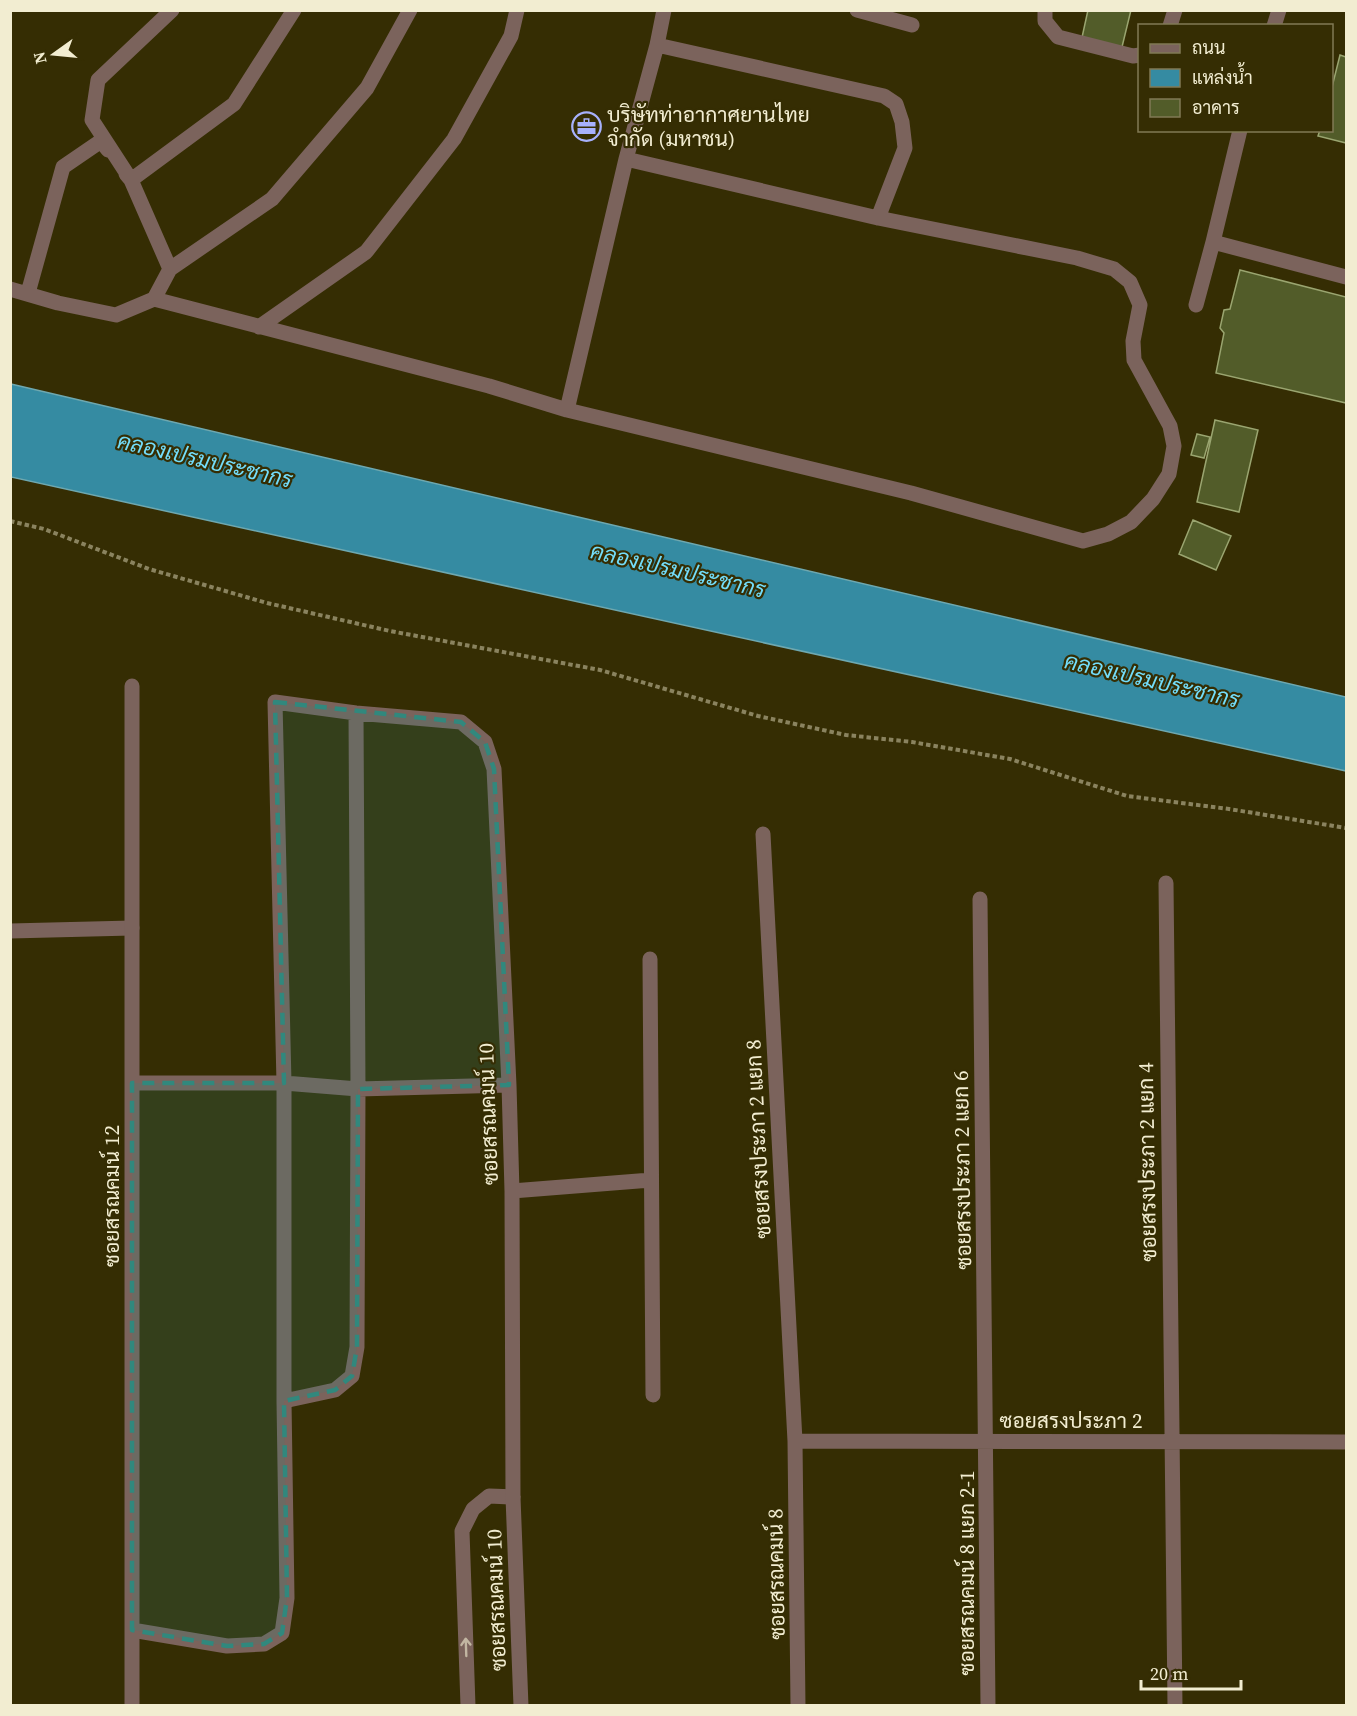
<svg xmlns="http://www.w3.org/2000/svg" width="1357" height="1716" font-family="'Source Serif 4',Sarabun,serif">
<style>
.water{fill:#358ba2;stroke:#6ea8b0;stroke-width:1.5}
.building{fill:#525c29;stroke:#9aa570;stroke-width:1.5}
.lines{fill:none;stroke-linecap:round;stroke-linejoin:round}
.path{stroke:#8a835f;stroke-width:4;stroke-dasharray:4.5 3;stroke-linecap:butt}
.service{stroke:#7b635c;stroke-width:15}
.minor{stroke:#7b635c;stroke-width:15}
.oneway{stroke:#c2b6a2}
.marked{fill:#31887d;fill-opacity:0.2;stroke:#31887d;stroke-width:4.5;stroke-dasharray:12 8;stroke-linejoin:round}
.labels{text-anchor:middle;dominant-baseline:central;stroke-width:4.5;stroke-linejoin:round;paint-order:stroke}
.poi-label{font-size:21px;fill:#f2edd1;stroke:#352d03;text-anchor:start}
.street-label{font-size:21px;fill:#f2edd1;stroke:#352d03}
.water-label{font-size:22px;font-style:italic;fill:#73ddfa;stroke:#352d03}
</style>
<rect width="100%" height="100%" fill="#352d03"/>
<path class="water" d="M11,384L1346,697V771L11,477Z"/>
<path class="building" d="M1088,10H1131L1121,51L1081,42Z
M1340,55L1346,57V143L1318,136L1320,130H1332V87Z
M1240,270L1346,297V403L1216,373L1224,333L1220,328L1224,310L1230,309Z
M1215,420L1258,430L1239,512L1197,502Z
M1197,434L1210,437L1204,458L1191,455Z
M1193,520L1231,536L1216,570L1179,554Z"/>
<g class="lines">
<path class="path" d="M10,521L44,529L149,569L267,603L390,631L600,670L758,716L846,735L912,742L1010,759L1127,796L1229,809L1346,828"/>
<path class="service" d="M172,10L98,80L92,120L131,180L170,269L154,299L489,386L567,410L911,493L1083,541L1108,534L1131,522L1153,499L1169,474L1174,446L1170,426L1134,360L1133,341L1140,305L1130,282L1114,269L1077,258L878,218L626,159
M857,10L912,25
M1045,10V21L1058,37L1133,56L1140,55
M1170,26L1175,10
M1274,26L1279,10
M657,45L884,96L896,104L902,122L905,148L878,218
M126,174L131,180L234,104L294,10
M1213,242L1346,277
M170,269L272,199L367,88L410,10
M10,289L58,303L116,315L154,299
M28,293L63,167L101,141L108,150
M1196,305L1213,242L1240,130
M259,327L366,252L454,139L511,36L517,10
M567,410L626,159L657,45L664,10
M10,931L132,928
M468,1706L462,1531L473,1509L489,1496L513,1497"/>
<path class="minor" d="M763,834L795,1441L798,1706
M1166,883L1175,1706
M980,899L988,1706
M650,959L653,1395
M132,1083H284L358,1089L509,1085
M512,1191L651,1180
M284,1401L335,1390L352,1376L357,1347L358,1089L356,713
M795,1441L1346,1442
M132,1630L227,1646L264,1644L282,1633L287,1598L284,1401V1083L275,702L356,713L461,722L485,742L494,769L509,1085L512,1191L513,1497L521,1706
M132,1706V686"/>
</g>
<defs><path id="oneway-shaft" d="M-6 0H5M1.5-3L5.5 0L1.5 3" fill="none" stroke-width="1.6" stroke-linecap="round" stroke-linejoin="round" transform="scale(1.5)"/></defs>
<use class="oneway" href="#oneway-shaft" transform="translate(466 1647) rotate(-92)"/>
<path class="marked" d="M275,702L461,722L485,742L494,769L509,1085L358,1089L357,1347L352,1376L335,1390L284,1401L287,1598L282,1633L264,1644L227,1646L132,1630V1083H284Z"/>
<defs>
<symbol id="office-ring" viewBox="-11 -11 22 22"><circle r="9.5" fill="#352d03" stroke="#a7b1fc" stroke-width="1.5"/><path d="M-6-3h4V-5.5h4V-3h4V5H-6ZM-1-4.5V-3h2v-1.5ZM-6 0V1H6V0Z" fill="#a7b1fc"/></symbol>
</defs>
<g fill-rule="evenodd">
<use href="#office-ring" x="570" y="110" width="33" height="33"/>
</g>
<g class="labels">
<g class="poi-label">
<text x="607" y="114">บริษัทท่าอากาศยานไทย<tspan x="607" dy="24">จำกัด (มหาชน)</tspan></text>
</g>
<g class="street-label">
<text transform="translate(488 1114) rotate(-92)">ซอยสรณคมน์ 10</text>
<text transform="translate(758 1139) rotate(-93)">ซอยสรงประภา 2 แยก 8</text>
<text transform="translate(1147 1162) rotate(-91)">ซอยสรงประภา 2 แยก 4</text>
<text transform="translate(962 1170) rotate(-91)">ซอยสรงประภา 2 แยก 6</text>
<text transform="translate(111 1196) rotate(-90)">ซอยสรณคมน์ 12</text>
<text x="1071" y="1420">ซอยสรงประภา 2</text>
<text transform="translate(966 1573) rotate(-90)">ซอยสรณคมน์ 8 แยก 2-1</text>
<text transform="translate(776 1574) rotate(-91)">ซอยสรณคมน์ 8</text>
<text transform="translate(496 1600) rotate(-92)">ซอยสรณคมน์ 10</text>
</g>
<g class="water-label">
<text transform="translate(205 460) rotate(13)">คลองเปรมประชากร</text>
<text transform="translate(678 570) rotate(13)">คลองเปรมประชากร</text>
<text transform="translate(1152 680) rotate(13)">คลองเปรมประชากร</text>
</g>
</g>
<rect width="1357" height="1716" fill="none" stroke="#f2edd1" stroke-width="24"/>
<rect x="1138" y="24" width="195" height="108" fill="#352d03" stroke="#817a55" stroke-width="1.5"/>
<rect x="1150" y="44" width="30" height="9" fill="#7b635c" stroke="#817a55" stroke-width="1.5"/>
<text x="1192" y="54" font-size="18" fill="#f2edd1">ถนน</text>
<rect x="1150" y="69" width="30" height="18" fill="#358ba2" stroke="#817a55" stroke-width="1.5"/>
<text x="1192" y="84" font-size="18" fill="#f2edd1">แหล่งน้ำ</text>
<rect x="1150" y="99" width="30" height="18" fill="#525c29" stroke="#817a55" stroke-width="1.5"/>
<text x="1192" y="114" font-size="18" fill="#f2edd1">อาคาร</text>
<g transform="translate(54 54) rotate(255)" stroke="#352d03" stroke-width="4.5" paint-order="stroke">
<path d="M0-4.5L10 22L0 15L-10 22Z" fill="#f2edd1"/>
<text y="-9" font-size="16" font-weight="bold" text-anchor="middle" fill="#f2edd1">N</text>
</g>
<path d="M1141 1680v9h100v-9" fill="none" stroke="#f2edd1" stroke-width="3"/>
<text x="1150" y="1680" font-size="18" fill="#f2edd1" stroke="#352d03" stroke-width="4.5" paint-order="stroke">20 m</text>
</svg>
